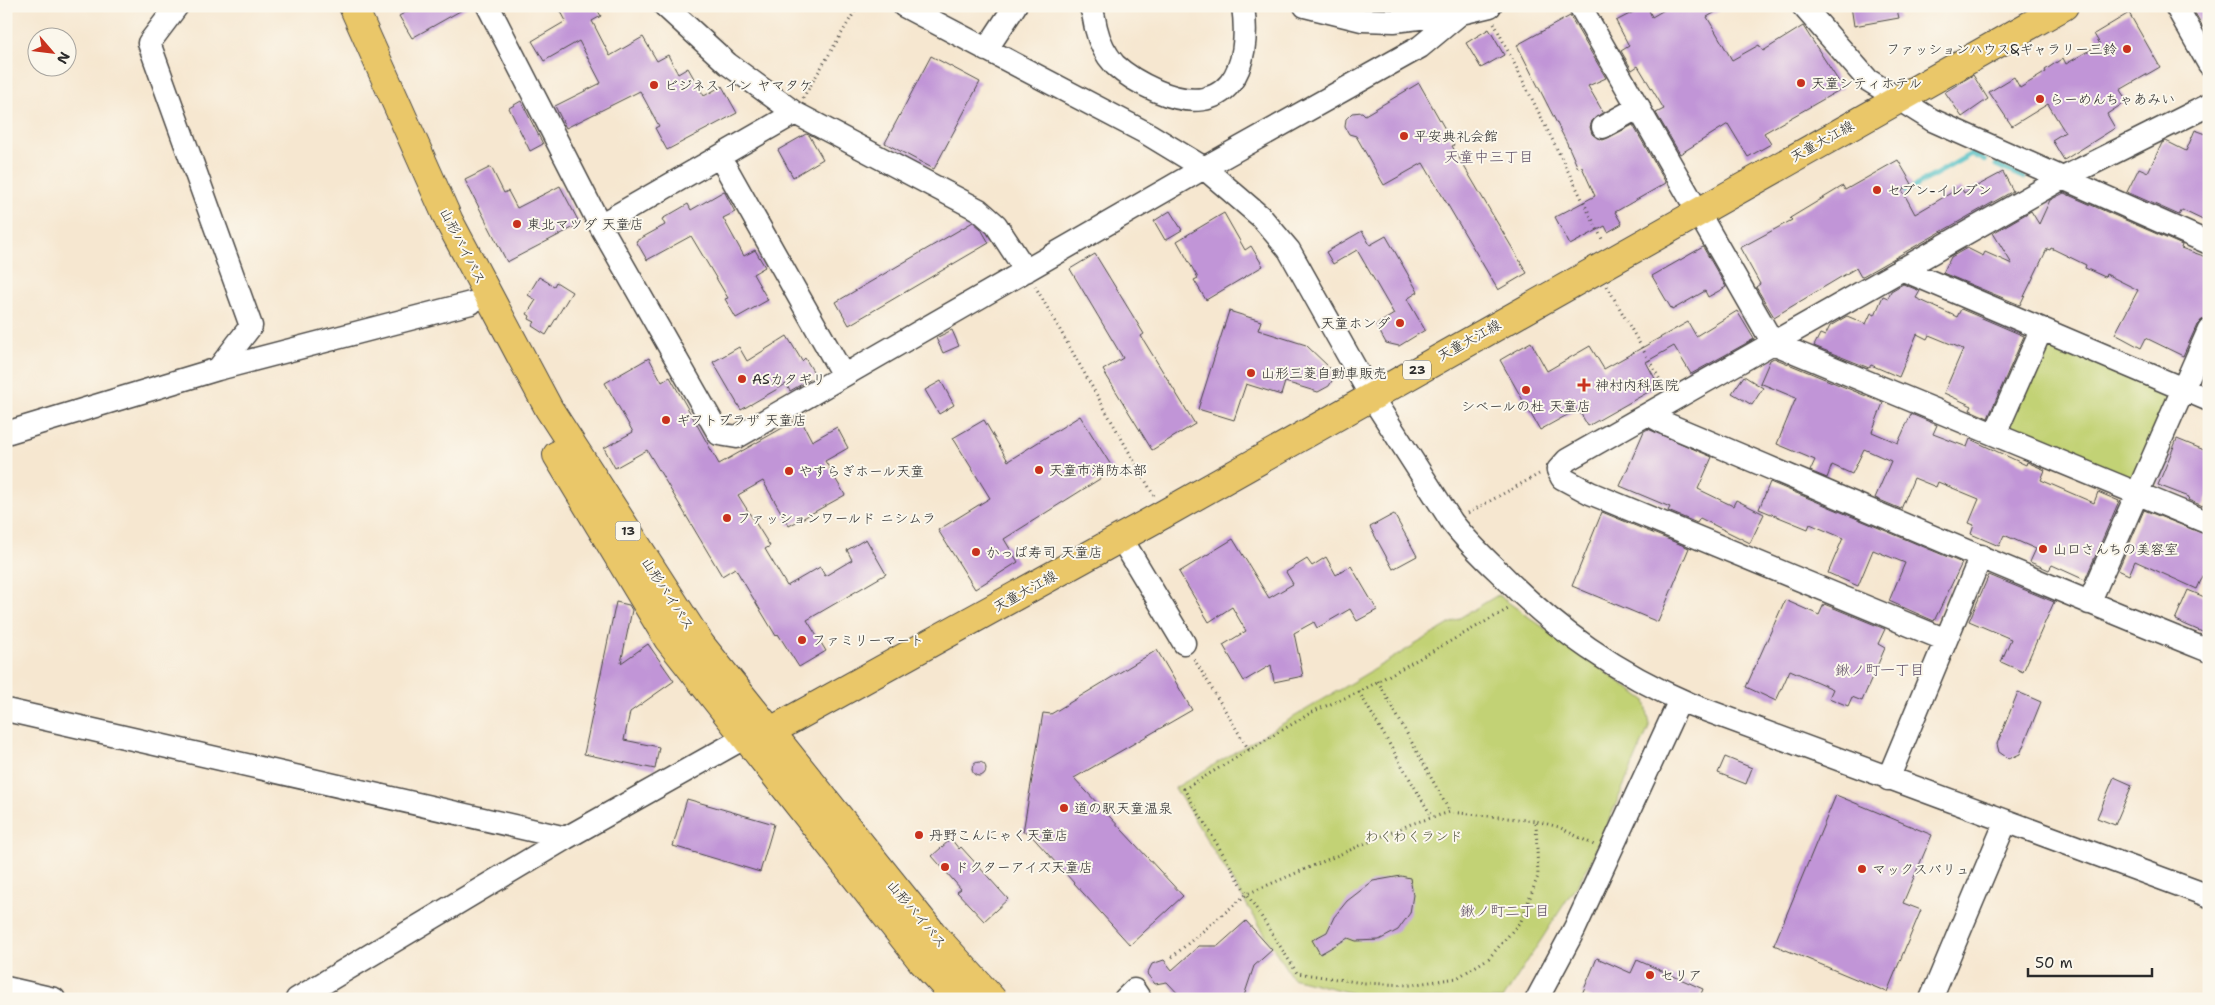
<svg xmlns="http://www.w3.org/2000/svg" width="2215" height="1005" font-family="'Shantell Sans','Klee One',sans-serif">
<style>
.green{fill:#c2d274;stroke:#767e50}
.lines{fill:none;stroke-linecap:round;stroke-linejoin:round}
.stream{stroke:#50bfc5;stroke-width:5}
.building{fill:#c195d7}
.minor-casing{stroke:#494744;stroke-width:25}
.major-casing{stroke:#494744;stroke-width:30}
.highway-casing{stroke:#494744;stroke-width:30}
.path{stroke:#494744;stroke-width:3;stroke-dasharray:1 4;stroke-linecap:butt}
.minor{stroke:#fff;stroke-width:22}
.major{stroke:#eac769;stroke-width:28}
.highway{stroke:#eac769;stroke-width:28}
.poi-dot{fill:#c8321e;stroke:#fbf7ec;stroke-width:2}
.labels{text-anchor:middle;dominant-baseline:central;stroke-width:4;stroke-linejoin:round;paint-order:stroke}
.shield{fill:#fbf7ec;stroke:#696865;stroke-width:1}
.shield-label{font-size:12px;font-weight:bold;fill:#2b2b2b}
.poi-label{font-size:14px;fill:#2b2b2b;stroke:#fbf7ec;text-anchor:start}
.street-label{font-size:14px;fill:#2b2b2b;stroke:#fbf7ec}
.park-label{font-size:14px;fill:#51553d;stroke:#fbf7ec}
.neighbourhood-label{font-size:15px;fill:#605067;stroke:#fbf7ec}
</style>
<rect width="100%" height="100%" fill="#fbf7ec"/>
<filter id="ink" filterUnits="userSpaceOnUse"><feTurbulence type="fractalNoise" baseFrequency=".02" numOctaves="2"/><feDisplacementMap in="SourceGraphic" scale="10" xChannelSelector="R" yChannelSelector="G"/><feConvolveMatrix kernelMatrix="1 2 1 2 8 2 1 2 1" color-interpolation-filters="sRGB"/></filter>
<filter id="wash" filterUnits="userSpaceOnUse"><feTurbulence type="fractalNoise" baseFrequency=".0096" numOctaves="4" result="noise"/><feDisplacementMap in="SourceGraphic" scale="20" xChannelSelector="R" yChannelSelector="G"/><feGaussianBlur stdDeviation="1.12" result="paint"/><feColorMatrix in="noise" values="0 0 0 0 0 0 0 0 0 0 0 0 0 0 0 0 0 1.4 0 .05"/><feComposite in="paint" operator="in"/></filter>
<g filter="url(#wash)">
<rect width="100%" height="100%" fill="#f6e7d0"/>
<path class="green" d="M2045,337L2175,393L2135,486L2005,430Z
M1498,595L1645,700L1650,725L1590,864L1503,999H1375L1292,978L1175,788Z"/>
<g class="lines">
<path class="stream" d="M1996,165L2024,178
M1898,196L1971,154L1985,161"/>
</g>
<g id="blocks">
<path class="building" d="M417,6H469L412,38L399,16Z
M558,6H595L601,16L592,21L610,56L643,37L657,61L668,55L678,74L688,68L704,96L722,86L737,113L667,150L655,128L659,126L640,91L566,128L555,106L601,83L579,41L544,61L532,41L566,21Z
M1645,6H1647L1652,17L1671,6H1726L1707,17L1732,60L1759,45L1763,51L1803,26L1843,88L1764,133L1771,144L1748,157L1728,124L1680,154L1656,113L1664,109L1638,66L1632,70L1621,51L1629,46L1616,21Z
M1851,6H1896L1899,18L1854,26Z
M2191,6H2209V24L2203,27Z
M2129,13L2160,67L2120,90L2127,101L2107,114L2115,128L2064,160L2052,140L2065,132L2048,104L2012,126L1989,92L2014,77L2020,88L2046,72L2045,70L2063,58L2066,64L2100,44L2094,34Z
M1570,16L1606,78L1588,86L1603,112L1592,121L1590,127L1592,134L1597,138L1603,140L1633,125L1666,183L1615,212L1622,224L1608,232L1605,226L1570,245L1555,217L1595,196L1582,167L1578,168L1567,143L1517,45Z
M1489,29L1504,55L1481,68L1466,43Z
M931,56L980,82L934,169L885,143Z
M1973,75L1988,99L1962,117L1945,92Z
M1419,83L1454,145L1452,146L1527,273L1498,290L1423,163L1384,185L1356,136L1349,134L1345,127L1346,119L1352,113L1362,112L1365,115Z
M521,101L543,144L530,151L509,108Z
M2195,130L2209,135V223L2182,210L2179,215L2127,192L2139,168L2148,172L2162,143L2166,141L2186,151Z
M806,134L809,135L823,159L793,177L778,150Z
M1898,160L1912,184L1902,190L1915,214L1961,187L1964,193L2003,172L2013,191L1861,277L1856,268L1774,317L1756,287L1760,284L1740,248L1792,220L1790,218L1843,186L1845,190Z
M491,167L504,193L508,191L517,208L560,186L580,224L507,262L465,180Z
M724,191L735,212L723,218L744,256L755,250L765,267L753,274L768,300L736,318L725,299L728,298L691,236L647,260L636,241L665,225L662,219L688,204L691,210Z
M2064,193L2182,245L2181,248L2209,258V310L2206,318L2197,325L2183,356L2146,338L2141,348L2115,334L2138,290L2106,274L2105,277L2085,268L2086,265L2051,248L2050,250L2047,249L2020,305L1943,273L1951,257L1967,248L1983,256L1985,252L2012,264L1993,233L2031,211L2039,224L2050,200Z
M1170,211L1182,230L1165,240L1154,221Z
M1224,213L1245,250L1251,246L1263,266L1206,300L1194,280L1198,278L1177,241Z
M973,222L981,229L989,243L849,325L836,302Z
M1362,231L1370,245L1386,236L1418,292L1407,299L1425,330L1399,346L1386,343L1376,325L1394,314L1357,250L1333,264L1326,252Z
M1703,247L1726,287L1708,297L1705,291L1672,310L1652,276Z
M1095,254L1144,334L1141,336L1195,424L1152,450L1103,370L1123,358L1070,269Z
M539,277L554,286L556,282L572,292L546,335L532,326L535,322L529,319L530,316L527,314L536,300L528,295Z
M1903,284L1920,291L1916,298L1957,317L1961,309L2024,336L1988,418L1970,410L1972,406L1944,393L1963,349L1929,335L1927,339L1917,334L1899,377L1871,365L1869,368L1814,346L1820,334L1825,336L1830,326L1847,316L1866,324L1871,313L1875,315L1883,296L1888,298L1891,291Z
M1229,311L1261,321L1258,330L1306,345L1330,368L1333,379L1329,386L1318,392L1285,382L1281,395L1246,384L1234,420L1198,409Z
M1737,311L1754,339L1691,374L1674,346L1646,362L1659,386L1588,426L1578,409L1540,430L1500,360L1531,342L1547,371L1590,346L1604,369L1688,322L1696,336Z
M952,330L959,346L943,353L936,338Z
M787,336L802,361L805,358L816,376L790,391L786,384L741,410L713,362L739,347L747,361Z
M649,358L662,382L670,377L719,464L800,418L812,441L837,427L848,448L825,461L845,495L789,526L763,481L738,495L770,546L765,549L787,586L820,567L825,576L852,560L847,550L866,539L886,574L807,620L826,651L799,667L778,634L776,636L735,568L722,576L647,450L615,468L604,448L633,432L605,383Z
M1774,358L1883,403L1872,432L1898,443L1911,414L1937,425L1933,434L1967,447L1970,439L2026,465L2027,462L2045,470L2041,480L2094,503L2098,492L2119,501L2085,580L2052,565L2049,570L2030,562L2036,549L2004,535L1999,546L1971,534L1974,525L1969,523L1979,499L1938,482L1936,487L1914,478L1901,509L1875,498L1891,461L1864,449L1852,474L1832,465L1827,478L1810,471L1815,460L1777,444L1796,398L1760,383L1770,360Z
M1744,376L1763,388L1752,405L1732,393Z
M941,381L954,405L939,414L925,390Z
M1080,416L1114,470L1004,539L1018,562L975,589L938,530L990,498L953,438L984,420L1008,461Z
M1648,429L1712,457L1698,489L1733,506L1736,500L1764,514L1750,543L1700,518L1697,523L1668,511L1670,507L1620,486L1644,431Z
M2177,439L2209,452V493L2203,506L2188,500L2189,497L2158,485Z
M1770,482L1962,563L1934,621L1889,601L1905,563L1873,550L1858,586L1828,573L1843,538L1810,524L1808,529L1759,509Z
M2144,510L2209,536V563L2197,589L2135,561L2129,575L2118,570Z
M1602,512L1689,548L1658,622L1572,586Z
M1394,514L1417,556L1393,569L1370,527Z
M1233,539L1269,598L1293,584L1286,572L1307,559L1312,566L1326,557L1336,575L1351,566L1377,610L1357,621L1350,609L1317,628L1314,622L1294,633L1303,676L1274,682L1271,665L1244,681L1223,645L1246,631L1232,607L1209,622L1179,572Z
M1989,575L2054,602L2023,672L2001,662L2011,639L1969,621Z
M2188,590L2209,599V635L2175,620Z
M1785,600L1819,615L1824,604L1885,629L1878,644L1885,648L1862,701L1852,697L1848,706L1829,698L1833,689L1790,670L1776,701L1746,687Z
M616,602L629,605L632,610L621,663L648,644L674,681L630,712L624,740L659,747L655,769L584,754Z
M1157,650L1192,710L1074,778L1183,896L1130,945L1028,832H1023L1043,713L1051,714Z
M2018,692L2041,702L2020,754L2009,759L1999,752L1997,744Z
M1725,757L1752,768L1746,784L1718,773Z
M972 769a7 7 0 1 1 14 0a7 7 0 1 1-14 0Z
M2114,777L2132,785L2115,825L2097,818Z
M1836,795L1932,835L1903,903L1921,910L1887,992L1774,945Z
M687,799L774,824L760,872L673,846Z
M951,839L959,849L961,847L1008,899L984,921L957,892L961,889L932,856Z
M1401,876L1410,878L1413,895L1410,913L1398,930L1379,940L1356,941L1348,938L1320,954L1312,940L1327,932L1334,917L1347,901L1373,881Z
M1246,921L1272,950L1254,966L1243,999H1183L1167,982L1155,984L1147,974L1152,964L1164,960L1172,970L1199,946H1218Z
M1597,958L1631,973L1637,960L1703,989L1699,999H1593L1582,994Z"/>
</g>
</g>
<g filter="url(#ink)">
<use href="#blocks" fill-opacity="0" stroke="#494744" stroke-width="1"/>
<g class="lines">
<defs>
<path id="minor" d="M177,6L149,43L251,326L218,369
M488,6L600,225L719,434L737,437L1204,168L1420,47L1461,13L1490,6
M665,6L728,64L795,113L979,210L996,225L1026,271
M904,6L1148,134L1204,168L1261,217L1289,250L1371,396L1452,522C1466,540 1482,556 1499,572C1556,630 1617,673 1692,705L2209,896
M1090,6C1094,13 1094,20 1096,28C1099,41 1106,55 1115,65C1128,77 1141,84 1157,91C1228,121 1252,69 1243,6
M1305,6L1362,20L1394,21L1461,13
M1580,6L1773,343L2209,523
M1803,6L1868,80L1932,120L2209,243
M2176,6L2209,64
M986,50L1015,6
M1603,127L1639,107
M720,157L843,375
M600,225L795,113
M1901,269L2209,400
M1648,414L1664,423C1845,499 2026,578 2209,651
M6,433L218,369L471,303
M1995,434L2041,330
M1121,538L1184,643
M2089,603L2209,330
M1946,640L1590,493L1562,478L1558,470L1567,460L2063,178L2209,105
M6,710L566,838
M1888,779L1981,556
M6,988L54,999
M297,999L566,838L744,738L761,734
M1125,999L1134,990L1140,999
M1537,999L1575,928L1680,700
M1931,999L2006,821"/>
<path id="major" d="M769,732L1164,514L2064,6"/>
<path id="highway" d="M353,6L449,221L549,409L701,645L932,933L992,999
M557,455L668,639L921,960L957,999"/>
</defs>
<use href="#minor" class="minor-casing"/>
<use href="#major" class="major-casing"/>
<use href="#highway" class="highway-casing"/>
<path class="path" d="M1494,23L1603,241
M803,98L858,6
M1035,286L1154,496
M1607,286L1663,385
M1468,513L1541,473
M1194,659L1249,750L1314,711L1359,692L1510,608
M1378,681L1450,812
M1359,692L1432,817
M1249,750L1184,789L1247,894L1297,973L1363,983L1410,985L1457,978L1489,958L1521,921L1538,876L1536,821
M1172,957L1247,894L1411,824L1450,812L1536,821L1559,827L1594,845"/>
<use href="#minor" class="minor"/>
<use href="#major" class="major"/>
<use href="#highway" class="highway"/>
</g>
</g>
<g class="poi-dot">
<circle cx="2127" cy="49" r="5"/>
<circle cx="1801" cy="83" r="5"/>
<circle cx="654" cy="85" r="5"/>
<circle cx="2040" cy="99" r="5"/>
<circle cx="1404" cy="136" r="5"/>
<circle cx="1877" cy="190" r="5"/>
<circle cx="517" cy="224" r="5"/>
<circle cx="1400" cy="323" r="5"/>
<circle cx="1251" cy="373" r="5"/>
<circle cx="742" cy="379" r="5"/>
<path d="M1581.5 377.5h5v5h5v5h-5v5h-5v-5h-5v-5h5z"/>
<circle cx="1526" cy="390" r="5"/>
<circle cx="666" cy="420" r="5"/>
<circle cx="1039" cy="470" r="5"/>
<circle cx="789" cy="471" r="5"/>
<circle cx="727" cy="518" r="5"/>
<circle cx="2043" cy="549" r="5"/>
<circle cx="976" cy="552" r="5"/>
<circle cx="802" cy="640" r="5"/>
<circle cx="1064" cy="808" r="5"/>
<circle cx="919" cy="835" r="5"/>
<circle cx="945" cy="867" r="5"/>
<circle cx="1862" cy="869" r="5"/>
<circle cx="1650" cy="975" r="5"/>
</g>
<g class="labels">
<g class="shield">
<rect x="1403" y="360.5" width="28" height="19" rx="4"/>
<rect x="615.5" y="521.5" width="25" height="19" rx="4"/>
</g>
<g class="shield-label">
<text x="1417" y="370">23</text>
<text x="628" y="531">13</text>
</g>
<g class="poi-label">
<text x="2117" y="49" text-anchor="end">ファッションハウス&amp;ギャラリー三鈴</text>
<text x="1811" y="83">天童シティホテル</text>
<text x="664" y="85">ビジネス イン ヤマタケ</text>
<text x="2050" y="99">らーめんちゃあみい</text>
<text x="1414" y="136">平安典礼会館</text>
<text x="1887" y="190">セブン-イレブン</text>
<text x="527" y="224">東北マツダ 天童店</text>
<text x="1390" y="323" text-anchor="end">天童ホンダ</text>
<text x="1261" y="373">山形三菱自動車販売</text>
<text x="752" y="379">ASカタギリ</text>
<text x="1595" y="385">神村内科医院</text>
<text x="1526" y="406" text-anchor="middle">シベールの杜 天童店</text>
<text x="676" y="420">ギフトプラザ 天童店</text>
<text x="1049" y="470">天童市消防本部</text>
<text x="799" y="471">やすらぎホール天童</text>
<text x="737" y="518">ファッションワールド ニシムラ</text>
<text x="2053" y="549">山口さんちの美容室</text>
<text x="986" y="552">かっぱ寿司 天童店</text>
<text x="812" y="640">ファミリーマート</text>
<text x="1074" y="808">道の駅天童温泉</text>
<text x="929" y="835">丹野こんにゃく天童店</text>
<text x="955" y="867">ドクターアイズ天童店</text>
<text x="1872" y="869">マックスバリュ</text>
<text x="1660" y="975">セリア</text>
</g>
<g class="street-label">
<text transform="translate(1822 141) rotate(-29)">天童大江線</text>
<text transform="translate(463 246) rotate(63)">山形バイパス</text>
<text transform="translate(1469 340) rotate(-29)">天童大江線</text>
<text transform="translate(1025 591) rotate(-29)">天童大江線</text>
<text transform="translate(668 594) rotate(57)">山形バイパス</text>
<text transform="translate(917 914) rotate(50)">山形バイパス</text>
</g>
<g class="park-label">
<text x="1414" y="836">わくわくランド</text>
</g>
<g class="neighbourhood-label">
<text x="1489" y="157">天童中三丁目</text>
<text x="1880" y="670">鍬ノ町一丁目</text>
<text x="1505" y="911">鍬ノ町二丁目</text>
</g>
</g>
<rect width="2215" height="1005" fill="none" stroke="#fbf7ec" stroke-width="25"/>
<g transform="translate(52 52) rotate(118)"><circle r="24" fill="#fbf7ec" stroke="#a8a59f"/>
<path d="M0-4L9 19L0 12L-9 19Z" fill="#c8321e"/>
<text y="-8" font-size="14" font-weight="bold" text-anchor="middle" fill="#2b2b2b">N</text>
</g>
<path d="M2028 968v8h124v-8" fill="none" stroke="#2b2b2b" stroke-width="2.5"/>
<text x="2035" y="968" font-size="15" fill="#2b2b2b" stroke="#fbf7ec" stroke-width="4" paint-order="stroke">50 m</text>
</svg>
